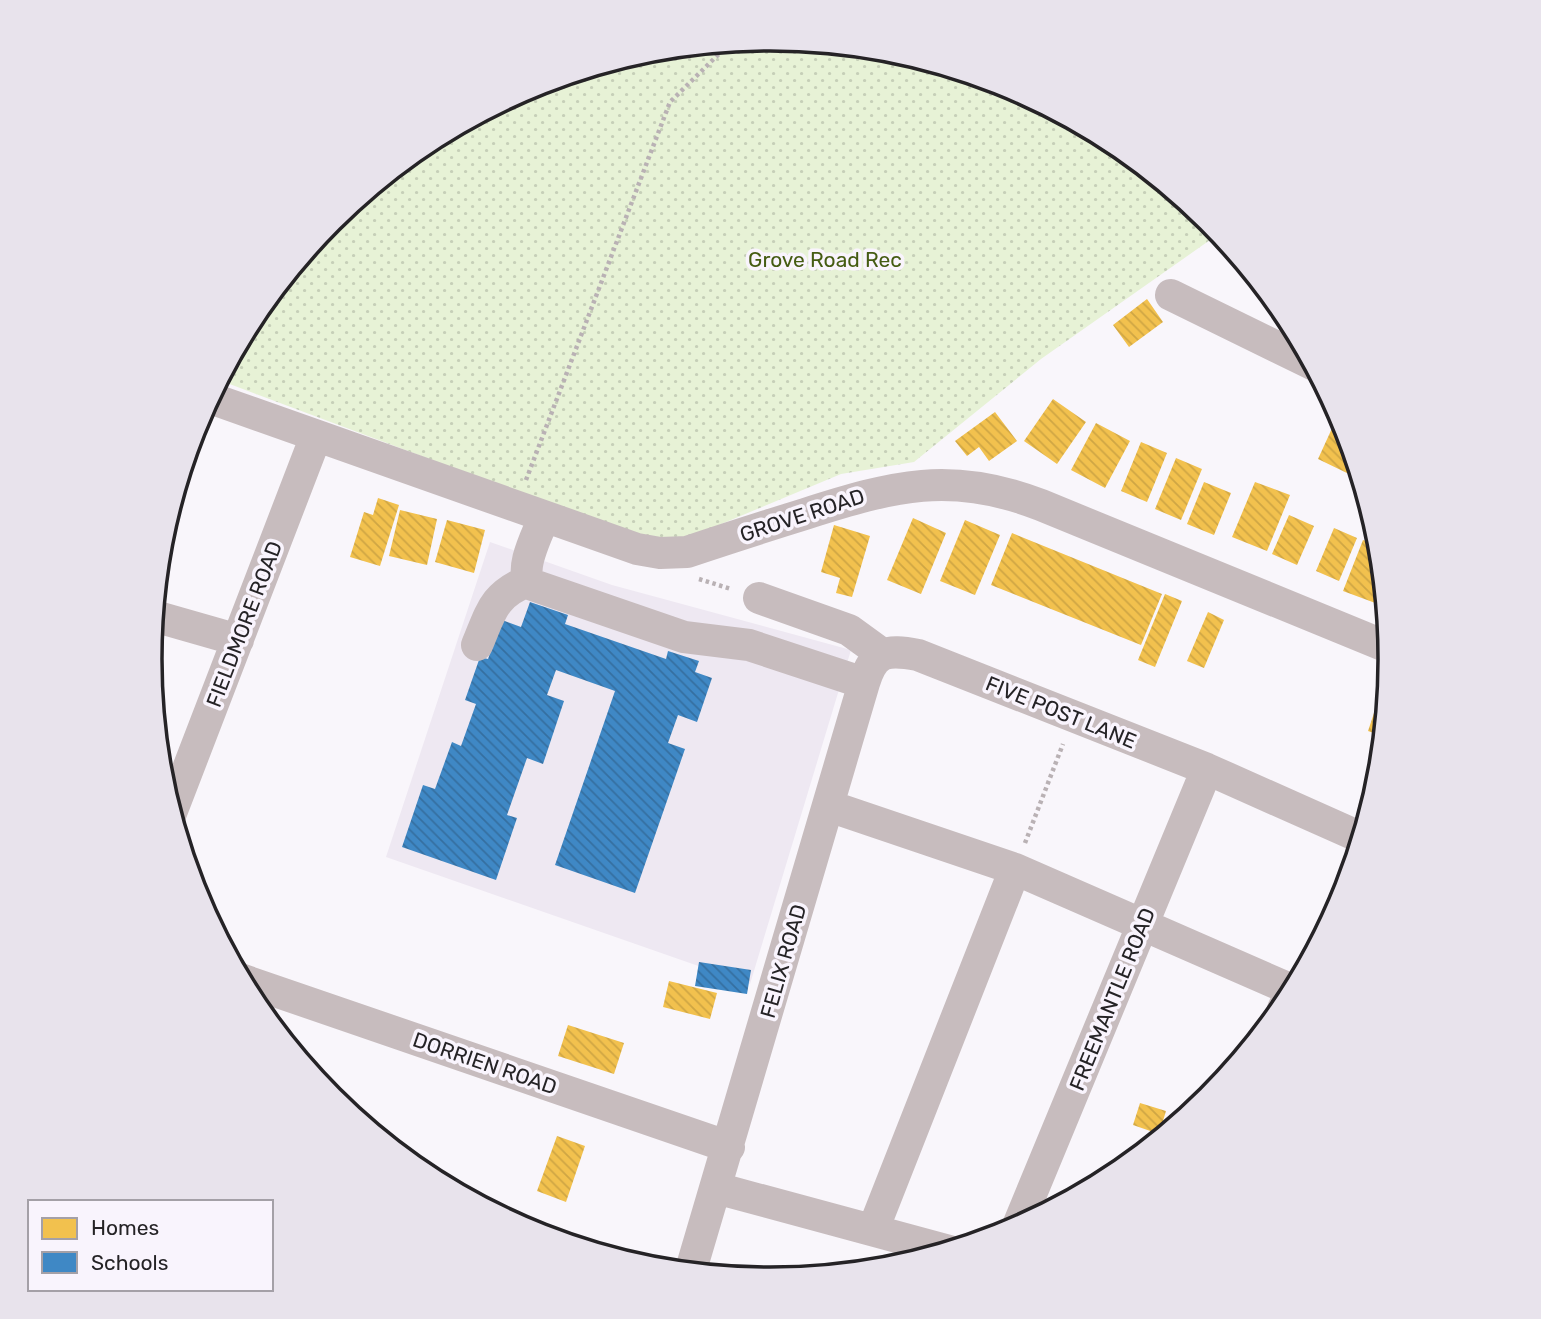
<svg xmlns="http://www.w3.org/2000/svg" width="1541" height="1319" font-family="Rubik,sans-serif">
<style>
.built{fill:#eee8f2}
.park{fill:url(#park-dots)}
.homes{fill:url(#homes-back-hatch)}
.schools{fill:url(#schools-back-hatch)}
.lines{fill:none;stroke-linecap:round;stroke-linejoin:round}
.path{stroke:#b9b1b4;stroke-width:4.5;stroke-dasharray:3.5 3.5;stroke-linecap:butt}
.minor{stroke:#c7bcbe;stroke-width:32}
.labels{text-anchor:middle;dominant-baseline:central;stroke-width:7;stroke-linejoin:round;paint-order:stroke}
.park-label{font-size:21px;fill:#455c13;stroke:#f9f4fd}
.street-label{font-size:21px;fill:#252326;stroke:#f9f4fd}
.rim{fill:none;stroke:#252326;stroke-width:3.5}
</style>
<defs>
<pattern id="park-dots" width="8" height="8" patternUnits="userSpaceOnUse" patternTransform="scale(1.75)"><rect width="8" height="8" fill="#e7f2d6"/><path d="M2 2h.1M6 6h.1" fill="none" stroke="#c6cfb8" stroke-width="1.8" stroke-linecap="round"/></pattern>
<pattern id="homes-back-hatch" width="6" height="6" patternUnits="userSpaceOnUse" patternTransform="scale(1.75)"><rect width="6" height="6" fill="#f2c14e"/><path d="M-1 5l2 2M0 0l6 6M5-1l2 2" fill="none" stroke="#cfa644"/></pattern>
<pattern id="schools-back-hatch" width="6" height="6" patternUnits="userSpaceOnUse" patternTransform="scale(1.75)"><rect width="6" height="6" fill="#3f88c5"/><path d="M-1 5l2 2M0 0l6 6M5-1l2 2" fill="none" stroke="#356fa0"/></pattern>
</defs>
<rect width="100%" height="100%" fill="#f9f6fb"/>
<path class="built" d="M490,542L612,585L851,650L750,984L386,857Z"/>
<path class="park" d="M771,39L892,51L1009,86L1116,143L1210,221L1220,233L1041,359L914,462L841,474L695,535L663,542L512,490L219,380L254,314L332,220L426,143L533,86L650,50Z"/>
<path class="homes" d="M1147,299L1163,322L1129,347L1113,325Z
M1053,399L1086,422L1057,464L1024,441Z
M995,412L1017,441L989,461L979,447L967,456L955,441Z
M1339,413L1356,460L1349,474L1318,459Z
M1096,423L1130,441L1105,488L1071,470Z
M1141,442L1167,453L1147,502L1121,491Z
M1176,458L1202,469L1181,520L1155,509Z
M1204,482L1231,493L1214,535L1187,524Z
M1255,482L1290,495L1267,551L1232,537Z
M378,498L399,505L380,566L350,557L364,512L373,515Z
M400,510L437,519L427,565L389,556Z
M1289,515L1314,526L1297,565L1272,554Z
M913,518L946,533L921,594L887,580Z
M447,520L485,530L474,573L435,562Z
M965,520L1000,535L975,595L940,581Z
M834,525L870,536L852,597L836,593L840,578L821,572Z
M1334,528L1357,538L1339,581L1316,571Z
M1012,533L1162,594L1141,645L991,585Z
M1363,540L1380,546L1386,607L1343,591Z
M1165,594L1182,601L1155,667L1138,660Z
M1208,612L1224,620L1204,668L1187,661Z
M1384,683L1389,685L1382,736L1368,731Z
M669,981L717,993L710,1019L663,1007Z
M568,1025L624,1043L614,1074L558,1056Z
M1140,1103L1166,1111L1159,1134L1133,1125Z
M557,1136L585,1146L566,1202L537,1191Z"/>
<path class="schools" d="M530,602L568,615L565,624L666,659L668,651L699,661L695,672L712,678L697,722L678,715L668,743L685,749L635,893L555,865L615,691L556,670L547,695L564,701L543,764L527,758L507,815L517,818L496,880L402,847L423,785L435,789L452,742L461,746L476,704L465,700L480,657L488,659L502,620L521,627Z
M699,962L751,970L747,994L695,986Z"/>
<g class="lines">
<path class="path" d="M182,469L187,465L205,427
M526,480L670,102L730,43
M699,579L731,589
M1025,843L1063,744"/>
<path class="minor" d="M1171,295L1314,365
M210,398L637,549L660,553L687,552C726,539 766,526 805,514C893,486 951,470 1041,505L1390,648
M544,517C538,534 519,567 530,584L684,637L749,645L864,683
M759,598L849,630L882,654
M154,616L238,640
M477,645C491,612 493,595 528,581
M829,806L1015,869L1292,990L1283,1009
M171,813L316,436
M240,979L729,1147
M716,1188L949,1251
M1017,1228L1207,769
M873,1230L1015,869
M690,1273L864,683C874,651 886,649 918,655L1207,769L1362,838"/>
</g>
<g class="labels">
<g class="park-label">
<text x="825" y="259">Grove Road Rec</text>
</g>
<g class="street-label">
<text transform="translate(802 515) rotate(-18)">GROVE ROAD</text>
<text transform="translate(244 624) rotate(-69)">FIELDMORE ROAD</text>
<text transform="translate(1061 712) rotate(22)">FIVE POST LANE</text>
<text transform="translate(783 961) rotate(-74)">FELIX ROAD</text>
<text transform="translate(1112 999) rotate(-68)">FREEMANTLE ROAD</text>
<text transform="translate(485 1063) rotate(19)">DORRIEN ROAD</text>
</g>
</g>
<path d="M0 0H1541V1319H0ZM162 659a608 608 0 1 1 1216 0a608 608 0 1 1-1216 0Z" fill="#e8e3ec" fill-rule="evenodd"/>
<path class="rim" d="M162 659a608 608 0 1 1 1216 0a608 608 0 1 1-1216 0Z"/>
<rect x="28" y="1200" width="245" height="91" fill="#f9f4fd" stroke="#a4a0a7" stroke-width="2"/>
<rect x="42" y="1218" width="35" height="21" fill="#f2c14e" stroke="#a4a0a7" stroke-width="2"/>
<text x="91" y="1235" font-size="21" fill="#252326">Homes</text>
<rect x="42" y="1252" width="35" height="21" fill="#3f88c5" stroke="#a4a0a7" stroke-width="2"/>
<text x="91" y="1270" font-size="21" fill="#252326">Schools</text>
</svg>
